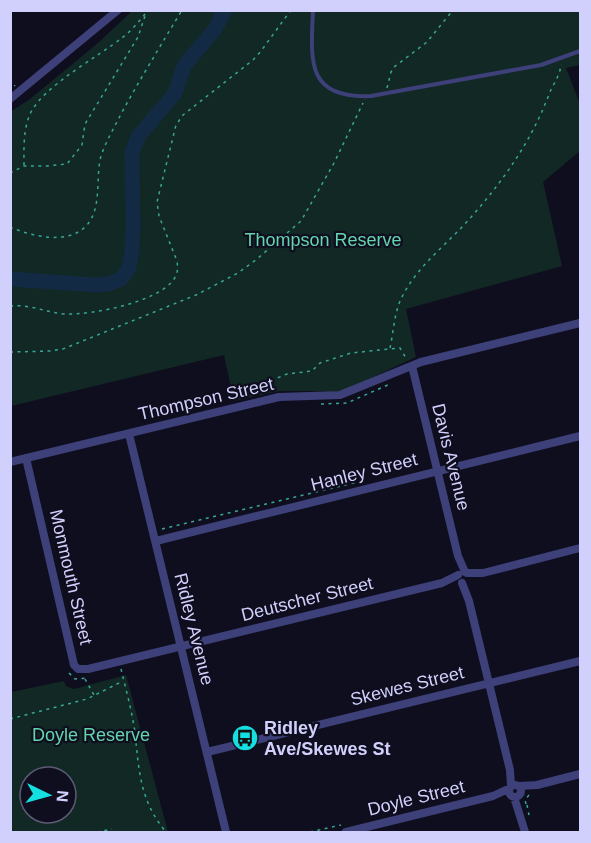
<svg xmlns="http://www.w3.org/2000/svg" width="591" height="843" font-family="Helvetica,sans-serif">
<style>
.green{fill:#122825;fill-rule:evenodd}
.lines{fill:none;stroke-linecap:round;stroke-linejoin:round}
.river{stroke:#122a43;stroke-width:15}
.path{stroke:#38a696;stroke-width:1.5;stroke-dasharray:3 4.5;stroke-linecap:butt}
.lane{stroke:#3d4079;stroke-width:4}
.street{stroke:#3d4079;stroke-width:8}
.labels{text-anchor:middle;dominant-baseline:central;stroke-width:4.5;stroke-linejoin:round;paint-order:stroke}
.park-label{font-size:18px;fill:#63d4ad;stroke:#0f0e1e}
.street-label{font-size:18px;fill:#d1cffb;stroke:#0f0e1e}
.poi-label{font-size:18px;font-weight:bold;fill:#d1cffb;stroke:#0f0e1e;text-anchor:start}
</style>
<rect width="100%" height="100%" fill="#0f0e1e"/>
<path class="green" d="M132,11H580V65L566,68L580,104V151L543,182L562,266L406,309L416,357L343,391H279L234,401L224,355L11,406L10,112L30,99L98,43Z
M126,675L168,832H11V692L64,681L66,686L74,689ZM30,777H66V813H30Z"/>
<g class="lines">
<path class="river" d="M10,279L96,285L108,284L121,279L128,270L132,252L133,227L132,153L138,137L175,93L184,66L215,29L225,10"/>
<path class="path" d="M10,79L15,86
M387,88L391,72L394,67L427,42L453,10
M24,165C24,149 23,130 30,114C44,85 97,58 123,37C133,30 140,19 149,10
M10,173L24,166H47L67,164L82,145L85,124L138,37L146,13
M10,227C31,236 66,245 85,227C103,210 95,177 101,156C106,141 114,128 121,114C140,79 161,45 182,10
M10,306C32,304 46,313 66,314C92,315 159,302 174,279C178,273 178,268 177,261L159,216L157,202L176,125L183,115L253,60L261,51L291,10
M390,348C394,330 394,311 403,295C417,268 442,248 463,226C498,188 529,146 548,97C552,85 560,77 561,64
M10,352L51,351L63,349L196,295L238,273L257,259L301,221L334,163L363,103
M256,395L260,385L287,374L312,371L320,363L351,353L400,348L407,360
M321,404L347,403L390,384
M162,529L358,482
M121,669C126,690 132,711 135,733C139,771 140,801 166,832
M69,673L75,679L88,678
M85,679L94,695
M10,719L87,699L123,681
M526,804L525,800L529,795V793
M527,805L529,815
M97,832L112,829
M310,832L341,825"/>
<path class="lane" d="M313,10C311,60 305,99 371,96L541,65L580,51"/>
<path class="street" d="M10,99L118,10
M412,366L458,556L465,572
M129,434L226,832
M26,458L74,665L78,669H88L442,583L458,575
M10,462L279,397L340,395L421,362L580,323
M156,541L580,436
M467,573H483L580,548
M462,583L469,601L510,770L511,786
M207,752L580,661
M509 791a6 6 0 1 1 12 0a6 6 0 1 1-12 0Z
M520,786L537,785L580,774
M514,797L525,832
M346,832L493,796L510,788"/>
</g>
<defs>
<symbol id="bus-disc" viewBox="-11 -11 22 22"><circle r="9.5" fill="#14e0e2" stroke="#0f0e1e"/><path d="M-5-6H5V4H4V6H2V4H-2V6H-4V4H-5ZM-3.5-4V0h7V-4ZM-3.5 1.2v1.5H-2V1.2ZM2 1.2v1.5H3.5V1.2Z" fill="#111"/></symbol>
</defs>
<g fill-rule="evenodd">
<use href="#bus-disc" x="230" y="723" width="30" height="30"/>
</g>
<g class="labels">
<g class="park-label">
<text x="323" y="240">Thompson Reserve</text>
<text x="91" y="735">Doyle Reserve</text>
</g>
<g class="street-label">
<text transform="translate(206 399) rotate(-13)">Thompson Street</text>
<text transform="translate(451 457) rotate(76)">Davis Avenue</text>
<text transform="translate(364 472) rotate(-14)">Hanley Street</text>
<text transform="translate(71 577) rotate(77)">Monmouth Street</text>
<text transform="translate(307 599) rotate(-14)">Deutscher Street</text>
<text transform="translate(194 629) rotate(76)">Ridley Avenue</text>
<text transform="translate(407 686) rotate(-14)">Skewes Street</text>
<text transform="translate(416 798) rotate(-14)">Doyle Street</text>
</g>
<g class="poi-label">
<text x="264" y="728">Ridley<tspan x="264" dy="21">Ave/Skewes St</tspan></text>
</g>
</g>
<rect width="591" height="843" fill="none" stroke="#d1cffb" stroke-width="24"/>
<g transform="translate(48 795) rotate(95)"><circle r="28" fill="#0f0e1e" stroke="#5d5b76" stroke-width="1.5"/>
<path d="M0-4.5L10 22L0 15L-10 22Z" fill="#14e0e2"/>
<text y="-9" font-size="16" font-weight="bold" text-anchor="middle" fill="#d1cffb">N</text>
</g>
</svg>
